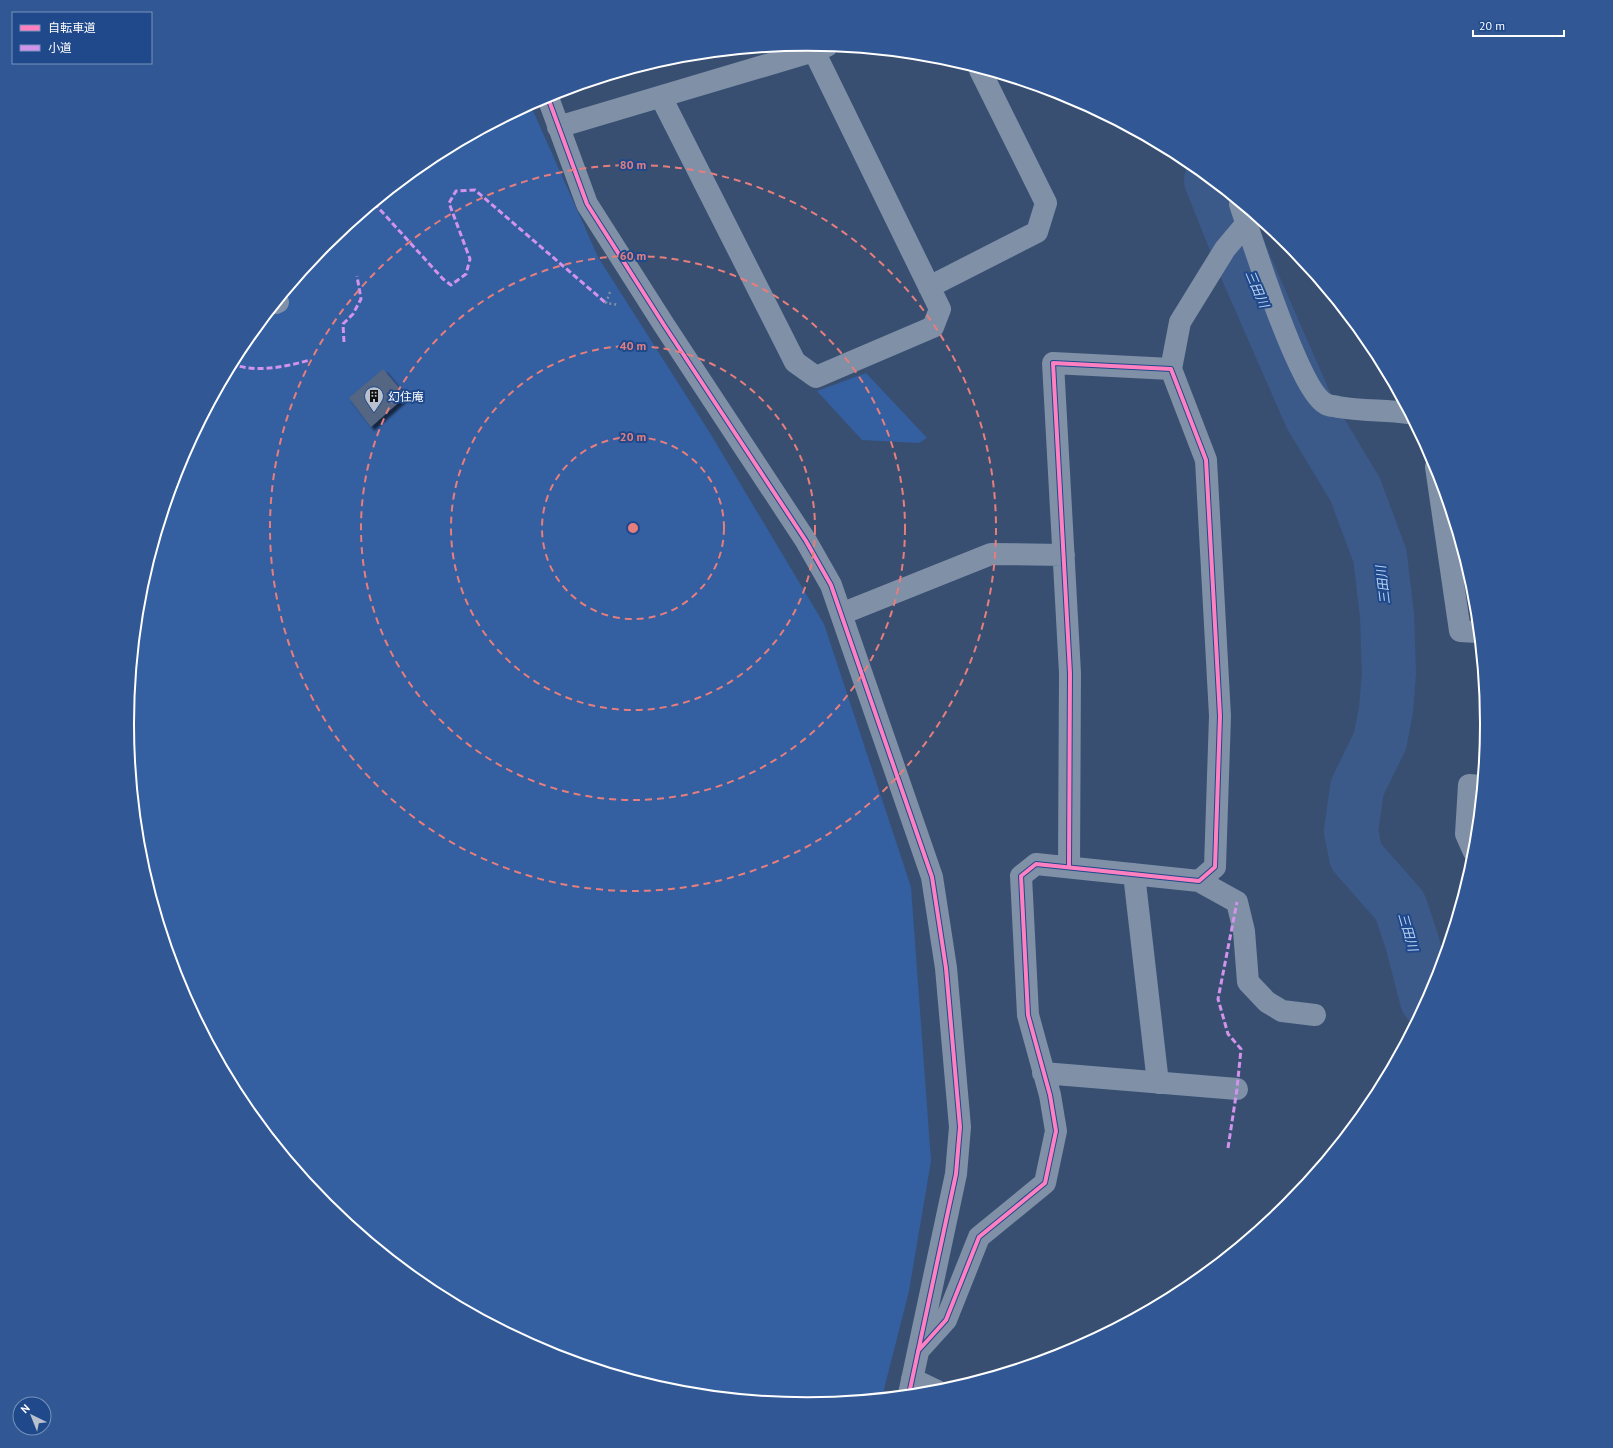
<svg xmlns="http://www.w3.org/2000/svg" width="1613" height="1448" font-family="'PT Sans','Noto Sans JP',sans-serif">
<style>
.green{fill:#345fa1}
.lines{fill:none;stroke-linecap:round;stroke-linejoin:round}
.river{stroke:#3c5a89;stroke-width:54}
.building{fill:#546682;filter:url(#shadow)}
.path{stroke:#7f90a7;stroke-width:2.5;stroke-dasharray:2 3;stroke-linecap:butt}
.minor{stroke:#7f90a7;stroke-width:22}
.quiet{stroke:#d193ec;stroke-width:3;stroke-dasharray:6 3;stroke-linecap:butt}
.cycleway-casing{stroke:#1f498b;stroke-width:6}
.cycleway{stroke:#ff80c0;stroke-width:4}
.ring{fill:none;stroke:#e67e7e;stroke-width:2;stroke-dasharray:7 5}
.labels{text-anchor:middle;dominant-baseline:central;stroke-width:4;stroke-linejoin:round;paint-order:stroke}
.poi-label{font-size:12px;fill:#fff;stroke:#1f498b;text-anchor:start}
.water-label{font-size:13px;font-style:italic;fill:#b8d0f3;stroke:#1f498b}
.rim{fill:none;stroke:#fff;stroke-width:2}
.centre{fill:#e67e7e;stroke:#1f498b;stroke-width:2}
.ring-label{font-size:12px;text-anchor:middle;font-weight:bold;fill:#e67e7e;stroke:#1f498b;stroke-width:4;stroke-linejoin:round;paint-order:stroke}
</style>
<defs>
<filter id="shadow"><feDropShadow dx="3.5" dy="3.5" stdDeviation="1" flood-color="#0009"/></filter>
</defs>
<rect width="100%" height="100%" fill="#384f72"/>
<path class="green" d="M530,104L598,257L710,433L824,624L911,887L931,1161L909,1291L882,1397L806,1404L674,1391L546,1352L429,1289L326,1205L241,1102L178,984L140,856L127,724L140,591L178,464L241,346L326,243L429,158Z
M866,373L927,438L919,443L862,440L817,391Z"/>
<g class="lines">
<path class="river" d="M1211,180L1244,263L1311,416L1355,489L1380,556L1387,616L1389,673L1386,710L1380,741L1357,788L1351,831L1356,856L1400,906L1412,942L1427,1000"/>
</g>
<path class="building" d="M383,369L406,396L371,427L349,398Z"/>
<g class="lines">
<path class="path" d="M610,292L606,303L619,305"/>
<path class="minor" d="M547,95L587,204L664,325L806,541L831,585L932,877L946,968L960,1127L956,1174L909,1394
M661,97L795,362L816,377L933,327L940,309L814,51
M558,127L814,51L827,46
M1240,204C1251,237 1300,392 1326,404C1329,406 1334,406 1338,407C1361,411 1385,410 1408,413
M929,287L1037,232L1046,203L980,70
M276,303L278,302
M1436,467L1460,631L1477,632
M841,614L991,554L1064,555
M1474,852L1466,834L1469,785L1480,786
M1069,867L1070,673L1053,363L1171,369
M1134,874L1158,1083
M1199,881L1237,902L1244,931L1248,982L1267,1002L1282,1011L1315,1015
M1043,1073L1237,1089
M918,1351L946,1320L979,1237L1045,1183L1056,1131L1050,1095L1028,1015L1021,876L1036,864L1199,881L1215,867L1220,716L1206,460L1171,369L1180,322L1225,249L1246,224
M912,1379L937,1391"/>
<path class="quiet" d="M374,203L443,279L451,285L466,274L470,259L449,203L456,191L475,190L606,303
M344,342L343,324L353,314L361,299L357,276
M231,364C258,373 284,367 310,360
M1228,1148L1237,1089L1241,1049L1228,1034L1218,999L1237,902"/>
<defs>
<path id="cycleway" d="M547,95L587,204L664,325L806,541L831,585L932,877L946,968L960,1127L956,1174L909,1394
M918,1351L946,1320L979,1237L1045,1183L1056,1131L1050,1095L1028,1015L1021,876L1036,864L1199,881L1215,867L1220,716L1206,460L1171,369L1053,363L1070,673L1069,867"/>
</defs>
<use href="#cycleway" class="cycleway-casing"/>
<use href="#cycleway" class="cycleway"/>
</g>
<g class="ring">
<circle cx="633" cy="528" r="91"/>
<circle cx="633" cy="528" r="182"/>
<circle cx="633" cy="528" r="272"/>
<circle cx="633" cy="528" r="363"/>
</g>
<defs>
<symbol id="building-pin" viewBox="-11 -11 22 30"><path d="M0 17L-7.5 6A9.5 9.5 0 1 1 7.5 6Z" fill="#b9c1ce" stroke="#1f498b"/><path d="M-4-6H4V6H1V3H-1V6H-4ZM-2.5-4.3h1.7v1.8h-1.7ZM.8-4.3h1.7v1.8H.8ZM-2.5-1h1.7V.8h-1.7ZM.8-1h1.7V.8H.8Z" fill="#111"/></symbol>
</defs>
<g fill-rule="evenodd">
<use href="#building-pin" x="363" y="385" width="22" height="30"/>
</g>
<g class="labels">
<g class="poi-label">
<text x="388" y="396">幻住庵</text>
</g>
<g class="water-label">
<text transform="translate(1257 289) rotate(67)">三田川</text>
<text transform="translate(1383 585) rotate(-97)">三田川</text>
<text transform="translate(1408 932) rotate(74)">三田川</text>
</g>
</g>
<path d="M0 0H1613V1448H0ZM134 724a673 673 0 1 1 1346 0a673 673 0 1 1-1346 0Z" fill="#315894" fill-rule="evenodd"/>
<path class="rim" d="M134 724a673 673 0 1 1 1346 0a673 673 0 1 1-1346 0Z"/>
<circle cx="633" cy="528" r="6" class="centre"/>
<g class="ring-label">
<text x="633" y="169">80 m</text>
<text x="633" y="260">60 m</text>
<text x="633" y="350">40 m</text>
<text x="633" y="441">20 m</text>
</g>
<rect x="12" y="12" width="140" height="52" fill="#1f498b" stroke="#7992b9"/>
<rect x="20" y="25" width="20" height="6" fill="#ff80c0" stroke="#7992b9"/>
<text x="48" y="32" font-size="12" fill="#ffffff">自転車道</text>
<rect x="20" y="45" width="20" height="6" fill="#d193ec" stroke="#7992b9"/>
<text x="48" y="52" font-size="12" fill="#ffffff">小道</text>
<g transform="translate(32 1416) rotate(317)"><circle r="19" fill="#1f498b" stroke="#7992b9"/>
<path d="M0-3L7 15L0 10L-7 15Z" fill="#b9c1ce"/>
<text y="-6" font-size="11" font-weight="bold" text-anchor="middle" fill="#ffffff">N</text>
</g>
<path d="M1473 30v6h91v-6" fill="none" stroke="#ffffff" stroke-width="2"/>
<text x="1479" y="30" font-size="12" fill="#ffffff" stroke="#1f498b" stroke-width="3" paint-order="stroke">20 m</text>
</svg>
